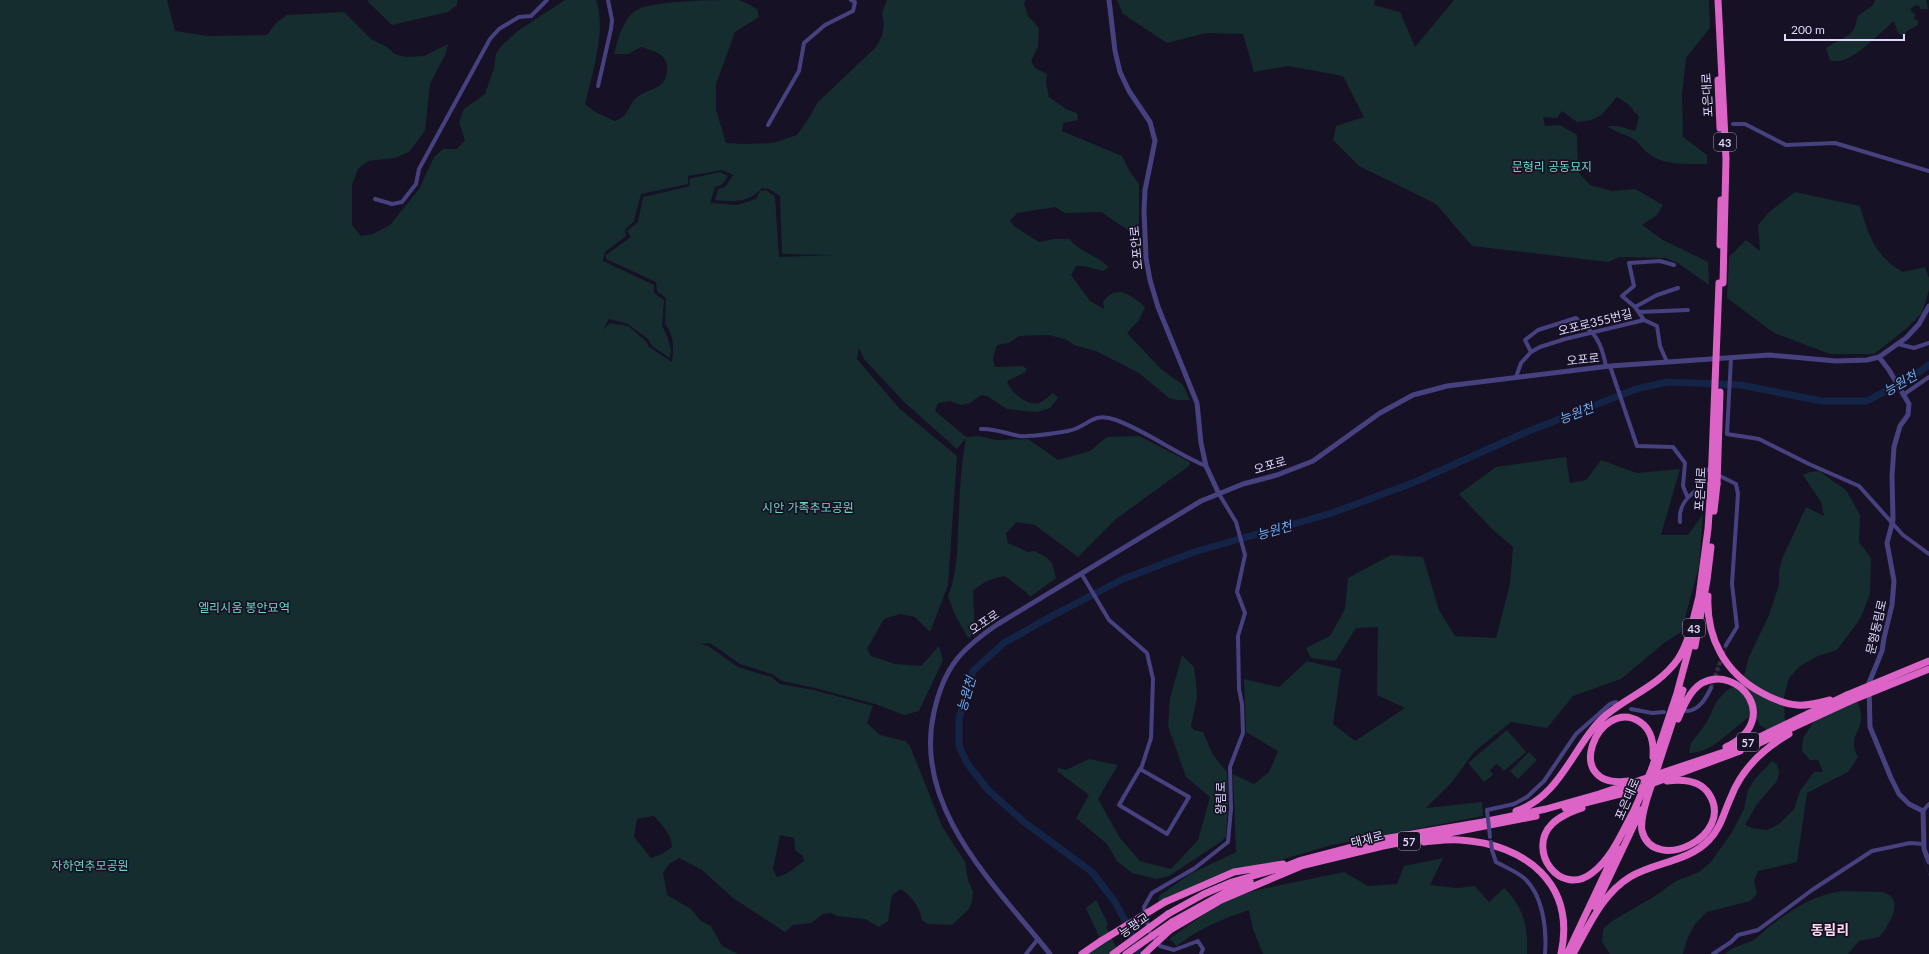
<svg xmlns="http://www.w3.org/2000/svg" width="1929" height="954" font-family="Lato,'Noto Sans KR',sans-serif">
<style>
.green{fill:#152d2e;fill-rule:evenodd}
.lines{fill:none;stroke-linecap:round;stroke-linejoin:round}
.stream{stroke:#132446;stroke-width:1}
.river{stroke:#132446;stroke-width:7}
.minor-tunnel{stroke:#342f44;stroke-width:4;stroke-dasharray:4 2;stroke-linecap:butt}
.minor{stroke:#47417f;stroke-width:4}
.tertiary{stroke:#47417f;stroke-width:5}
.trunk{stroke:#db64c6;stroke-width:7}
.minor-bridge{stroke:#47417f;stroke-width:4}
.trunk-bridge{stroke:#db64c6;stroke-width:7}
.labels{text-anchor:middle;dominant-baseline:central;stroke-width:3.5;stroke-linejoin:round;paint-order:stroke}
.shield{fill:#161124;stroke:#a39cba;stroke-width:1}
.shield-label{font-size:11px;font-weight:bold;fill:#dfd8fb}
.street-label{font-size:12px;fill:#dfd8fb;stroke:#161124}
.park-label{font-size:12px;fill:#6bd5c1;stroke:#161124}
.water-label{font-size:13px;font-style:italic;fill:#70adf1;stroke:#161124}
.quarter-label{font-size:14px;font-weight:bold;fill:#fbdaed;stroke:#161124}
</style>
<rect width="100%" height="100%" fill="#161124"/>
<path class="green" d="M0,0H167L175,31L208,36L267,35L276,23L287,15L344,12L371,39L387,47L395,54L406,57L424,56L448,44L446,53L430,84L425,131L409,152L395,158L368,161L358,169L352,185V225L361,236L373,234L390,225L419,189L434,157L443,149H457L465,140L459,122L464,109L485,94L494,68L496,54L502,45L519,30L565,0H596C607,30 592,73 585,104L595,112L615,121C630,115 626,109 635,99C641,92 651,91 659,86C663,84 666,78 667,73C669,54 656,52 641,47L628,54H614C618,39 622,21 635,11C650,0 718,0 738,0C744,1 751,6 757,9L759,17L735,32L716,84V110L726,143L744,144L773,143L797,135L809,118L818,102L876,47L882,36L884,24L882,13L887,0H1026L1024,3L1028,16L1039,28L1038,47L1031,61L1035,68L1047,74L1046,83L1049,97L1066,109L1077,113L1078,120L1063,123L1062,131L1122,156L1129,170L1139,184V224L1131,232L1101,212L1065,213L1055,207L1017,213L1010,221L1014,226L1039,242L1054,239H1069C1082,253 1096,255 1109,267L1103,271L1083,266H1076L1071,275L1090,301L1104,309L1103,302C1117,282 1132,296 1145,307L1139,320L1127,333L1161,369L1183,385L1190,400H1177L1169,398L1139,373L1096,351L1074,345L1065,339L1048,335L1019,336L1009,343L997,345L993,358L995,367L1023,366L1027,369L1024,373L1007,381C1010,392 1027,406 1039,403C1044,401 1049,396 1053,393L1058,398L1050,408L1037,412L1007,409L987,396L981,395L970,403L961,405L950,401L938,403L935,411L966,437L979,436L996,440L1028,439L1058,460L1090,451L1107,437L1139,436L1190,462L1189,466L1116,519L1078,557L1035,525L1017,522L1006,533L1008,543L1028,552L1034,551L1046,557L1052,563L1056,578L1030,597L1026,592L1005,576C993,578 982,582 973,591L975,634L968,638L955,615L948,596C957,575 957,552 958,530C960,499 960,468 966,438L957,449L904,402L864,359L859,348L857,359L900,409L957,456L948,585L930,632L915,617L900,614L884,619L867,649L871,656L895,664L921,666L939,646L943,660L919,711L904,715L875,704L815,688L782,681L772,674L740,664L710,643L700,644L708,646L738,667L771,677L780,684L814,690L873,706L867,723L880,735L905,741L910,746L942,826L965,862L968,880L973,892L972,901L969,909L952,925L928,924L922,920C919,906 913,898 901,889L892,895L888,921L879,927L865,919L837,916L831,913L823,914L811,923L793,925L785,932L733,898L702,870L679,858L669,864L663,873L667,895L691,909L701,921L711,926L722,946L738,954H0ZM722,170L733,175L725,187L718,189L715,200C734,202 748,203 762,188L769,189L780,196L782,254L834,255L779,257L775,197L766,190L760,191L756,199L737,205L710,203L715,187L723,184L728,176L720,172L689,179L690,186L643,197L638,222L627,231L631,237L606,255V259L656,282L657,291L666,298L665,324C674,335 674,348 672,362L649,347L646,341L628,326L610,323L603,330L609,319L628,324L648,339L652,346L670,358L671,350L667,335L662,326L664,300L654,293V285L603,261L605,252L626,236L625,230L634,221L641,194L688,184V176ZM654,816C662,825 672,835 672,847L662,854L651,858L634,837L637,819ZM780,835L794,838L795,850L803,856L804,861C794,868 789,874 777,877L773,869Z
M369,0H458L456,6L448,12L392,25L367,1Z
M1117,0H1375L1374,5L1400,12L1415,47L1454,0H1709L1710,28L1686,58L1682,95L1683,137L1707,155V164C1688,164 1664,166 1648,153C1643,150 1640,143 1635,140C1626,134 1616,133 1607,126H1618L1635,131L1639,117L1628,104L1617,97C1602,114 1601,120 1577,122L1562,111L1557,118L1543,117L1545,126L1560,125L1577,135L1578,172L1590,185L1612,191L1635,189L1663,205L1657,215L1642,225L1663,240L1708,262L1709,285L1678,263L1666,258L1620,257L1608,262L1472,246L1436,204L1359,166L1333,140L1336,126L1364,117L1343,76L1288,66L1254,72L1243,34L1206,33L1167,43L1123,14Z
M1875,0H1926L1928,9H1921L1918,5L1912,7L1910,10L1915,14L1914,19L1918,20V25L1907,31L1904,36L1898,33L1894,21C1879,33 1849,68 1830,60L1826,48L1849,35L1854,29L1858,16L1873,5Z
M1795,192L1860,206C1868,234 1875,257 1903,272L1925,267L1929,278V290L1922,313L1907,328L1874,354H1830L1774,333L1727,298L1729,257L1746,240L1760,251L1758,225L1769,212Z
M1566,457L1570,483L1586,480L1601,460L1637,473L1680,469L1661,535H1688L1703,514L1699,567L1681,632L1664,643L1621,679L1573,696L1547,728L1511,722L1474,752L1452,782L1426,808L1482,802L1483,816L1332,845L1256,867L1158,903L1159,896L1190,874L1236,852L1233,774L1254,784L1269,772L1278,751L1246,732L1244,679L1279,687L1307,661L1341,669L1333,724L1355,741L1405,708L1377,695L1378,627L1356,628L1335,661L1311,658L1306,648L1330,636L1345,609L1348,578L1391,555L1423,557L1439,610L1455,636L1496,638L1510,584L1513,547L1492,529L1459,494L1496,467Z
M1819,471L1846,490L1860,515L1859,542L1871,558L1870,594L1860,619L1837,650L1818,656L1800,666L1789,678L1784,697L1785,723L1771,733L1760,725L1754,714C1733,726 1715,753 1689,753L1691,743L1707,722L1716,702L1726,691L1739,683L1745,673L1749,657L1769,615L1779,585V571L1782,559L1806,507L1824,516L1821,502L1803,475L1810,472Z
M1182,655L1194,667L1196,682L1197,697L1191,726L1194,730L1203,732L1213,755L1227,772L1228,806L1226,836L1222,841L1169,876L1156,879L1132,873L1117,861L1107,844L1076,818L1089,795L1057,771L1058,768L1066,770L1089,759L1118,765L1098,799L1120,838L1140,861L1171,869L1198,840L1210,797L1186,777L1168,726L1170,698Z
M1855,695C1857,701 1860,708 1861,714C1864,730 1846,737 1858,757L1848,772L1807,793L1797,862L1758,871L1754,881L1757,894L1750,901L1707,912L1695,924L1687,939L1683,954H1610L1602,942L1603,929L1612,921L1655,896L1676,881L1699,872L1711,862L1732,832L1744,809L1748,790L1755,779L1772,761L1777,764L1779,773L1777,781L1757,804L1745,825L1752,828L1767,830L1779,824L1794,809L1800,791L1814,772H1823L1818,760H1810L1802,751L1803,738L1821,711Z
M1507,730L1526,752L1504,771L1497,764L1490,770L1493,775L1484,782L1468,763Z
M1529,752L1537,760L1518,779L1510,771Z
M1443,858L1430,885L1457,888L1475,886L1489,902L1504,888C1524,907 1528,927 1527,954H1263L1253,929L1249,910C1225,918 1197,929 1177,946L1169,939L1221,902L1257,890L1344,872L1368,886L1397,884L1404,866Z
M1842,891L1883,892L1891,896L1895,904L1893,915L1885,930L1879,937L1859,941L1848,954H1725C1734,946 1742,945 1752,941C1758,938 1763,931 1769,927C1791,910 1813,895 1842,891Z
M1096,900L1108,924L1106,926L1119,954H1086L1102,943L1086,908Z"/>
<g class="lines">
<path class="stream" d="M1925,856L1923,858L1929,876"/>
<path class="river" d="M1139,954L1129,928L1115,902L1092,872L1024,822L988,790L967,763L959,746V719L973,671L1004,643L1050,617L1123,579L1194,552L1332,513L1415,482L1524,433L1636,389L1668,382L1741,385L1821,401H1867L1908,379L1929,365"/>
<path class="minor-tunnel" d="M1711,688L1726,645"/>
<path class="minor" d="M598,86L611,29L612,20L608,0
M1733,124H1745L1786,145L1835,143L1929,171
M768,125L799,71L804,43L825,25L853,11L855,2L851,0
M375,199L392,204L402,202L416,184L419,169L490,39L499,29L519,17L531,16L547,0
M1635,307L1657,295L1678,288
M1639,312L1688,310
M1644,320L1635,307L1622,296L1634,286L1629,263L1660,261L1674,265
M1898,344L1914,348L1929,343
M1531,352L1525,340L1538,330L1576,318C1596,334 1601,341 1606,366
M1731,358L1727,434L1759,439L1809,464L1859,486L1903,535L1929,554
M1610,366L1637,446L1673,447L1685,463L1683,486L1687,496
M1516,377L1521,363L1531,352L1540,347L1565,339L1644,320L1657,326L1660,346L1667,362
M1903,395L1929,377
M981,429C994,428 1007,434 1020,436C1032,437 1056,433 1068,431C1089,427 1091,411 1116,420C1148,432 1175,453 1206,466
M1680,522C1678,506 1687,496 1700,488L1706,469L1736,484L1738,494L1732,584L1737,627L1726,645
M1081,573L1109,620L1147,653L1153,679L1151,738L1142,766L1140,769L1119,805L1167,834L1189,797L1140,769
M1631,709L1652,713L1664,712
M1686,711C1699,711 1706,698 1711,688
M1487,810L1514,804L1527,797L1544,781L1576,734L1610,704L1616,702
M1923,811L1929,804
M1492,850L1496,862C1505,867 1516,871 1524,878C1543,895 1547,929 1545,954
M1026,954L1038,939
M1201,954L1203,949L1198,941L1174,950L1160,946L1149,931L1144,907L1152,893L1195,868L1228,842L1231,809L1230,767L1243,733L1242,704L1239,689L1238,636L1245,613L1237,592L1245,555L1236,522L1219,494
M1713,954L1731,942L1738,935L1758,930L1812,890L1872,851L1910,843L1924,844"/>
<path class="tertiary" d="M1109,0L1115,51L1120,72L1129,91L1150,122L1155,141L1145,190L1144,211L1146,258L1150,280L1158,307L1197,403L1201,443L1206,466L1219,494
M1879,357L1889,370L1909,404L1908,415L1900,426L1894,447L1892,476L1893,520L1887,543L1894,581L1892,605L1884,638L1882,651L1869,683L1870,727L1891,778L1899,794L1909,804L1923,811L1924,849L1929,862
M1050,954C996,886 912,808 934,712C944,667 961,649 998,624L1201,501L1243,484L1277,475L1313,461L1380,413L1413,395L1447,386L1610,366L1769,355L1836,361L1867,360L1879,357L1906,338L1919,324L1929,306"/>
<path class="trunk" d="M1718,0L1726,159L1723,283
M1718,80L1720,128
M1720,245L1721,200
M1714,511L1717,484
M1699,596L1708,529L1711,484
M1708,596C1706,638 1725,673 1762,693C1773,699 1785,704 1797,705C1808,706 1819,703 1830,700
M1695,646L1707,580L1711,547
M1678,719C1683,707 1690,690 1702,683C1739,664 1783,720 1726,747
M1753,746L1850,701
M1658,766L1683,690
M1652,768L1677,693L1693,634
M1629,781C1559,791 1598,695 1640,722C1652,730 1654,743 1653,757
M1648,795C1645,806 1640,819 1642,831C1654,875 1736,836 1709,794C1700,780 1682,779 1667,781
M1565,808L1632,791L1740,751
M1582,808C1571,812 1560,816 1552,824C1526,850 1560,898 1592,873C1611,859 1622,833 1633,812
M1516,811C1562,796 1573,744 1606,715C1630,695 1659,686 1678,659C1690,641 1694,614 1700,593
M1631,817L1640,797
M1424,842C1436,841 1448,839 1460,840C1526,844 1576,884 1561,954
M1296,867L1383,846L1536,816
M1165,902L1234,872L1283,864
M1595,907L1641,810
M1168,914L1204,894L1232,882L1284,867L1299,861L1383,839L1483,822L1546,809L1599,794L1739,747L1847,695
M1172,922L1237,886L1250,881
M1170,930L1221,900L1299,867
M1082,954L1101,941
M1567,954L1617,848
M1573,954C1589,926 1602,894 1630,877C1655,862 1688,862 1709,840C1721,828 1724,812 1731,797C1742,768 1763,749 1789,734"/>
<path class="minor-bridge" d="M1487,810L1490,837
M1491,842L1492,850"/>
<path class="trunk-bridge" d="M1711,484L1719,283
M1717,484L1720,392
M1847,695L1929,661
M1850,701L1929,669
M1648,795L1658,766
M1640,797L1652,768
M1101,941L1165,902
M1113,954L1168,914
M1126,954L1172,922
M1144,954L1170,930"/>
</g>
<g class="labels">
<g class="shield">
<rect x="1714" y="133" width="22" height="18" rx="3"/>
<rect x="1683" y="619" width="22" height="18" rx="3"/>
<rect x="1737" y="733" width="22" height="18" rx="3"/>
<rect x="1398" y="832" width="22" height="18" rx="3"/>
</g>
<g class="shield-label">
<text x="1725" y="142">43</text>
<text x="1694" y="628">43</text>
<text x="1748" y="742">57</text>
<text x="1409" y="841">57</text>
</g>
<g class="street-label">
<text transform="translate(1707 95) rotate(-93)">포은대로</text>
<text transform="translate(1136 248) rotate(-95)">오포안로</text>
<text transform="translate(1595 322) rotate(-14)">오포로355번길</text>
<text transform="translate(1583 359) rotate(-6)">오포로</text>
<text transform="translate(1270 465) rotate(-16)">오포로</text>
<text transform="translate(1700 489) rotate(-87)">포은대로</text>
<text transform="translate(984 622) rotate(-34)">오포로</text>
<text transform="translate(1876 627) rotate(-77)">문형동림로</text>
<text transform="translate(1220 798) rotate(-90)">왕림로</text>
<text transform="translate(1627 799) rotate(-67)">포은대로</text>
<text transform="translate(1367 839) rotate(-14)">태재로</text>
<text transform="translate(1134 925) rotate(-35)">능평교</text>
</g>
<g class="park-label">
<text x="1552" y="166">문형리 공동묘지</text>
<text x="808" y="507">시안 가족추모공원</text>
<text x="244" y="607">엘리시움 봉안묘역</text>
<text x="90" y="865">자하연추모공원</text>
</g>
<g class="water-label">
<text transform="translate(1900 383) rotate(-30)">능원천</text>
<text transform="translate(1576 413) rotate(-21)">능원천</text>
<text transform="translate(1274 530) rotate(-16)">능원천</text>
<text transform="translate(966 694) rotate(-74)">능원천</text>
</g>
<g class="quarter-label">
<text x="1830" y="929">동림리</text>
</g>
</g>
<path d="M1785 34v6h119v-6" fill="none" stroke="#dfd8fb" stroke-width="2"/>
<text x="1791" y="34" font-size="12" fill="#dfd8fb" stroke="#161124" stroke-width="3" paint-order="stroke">200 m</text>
</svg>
